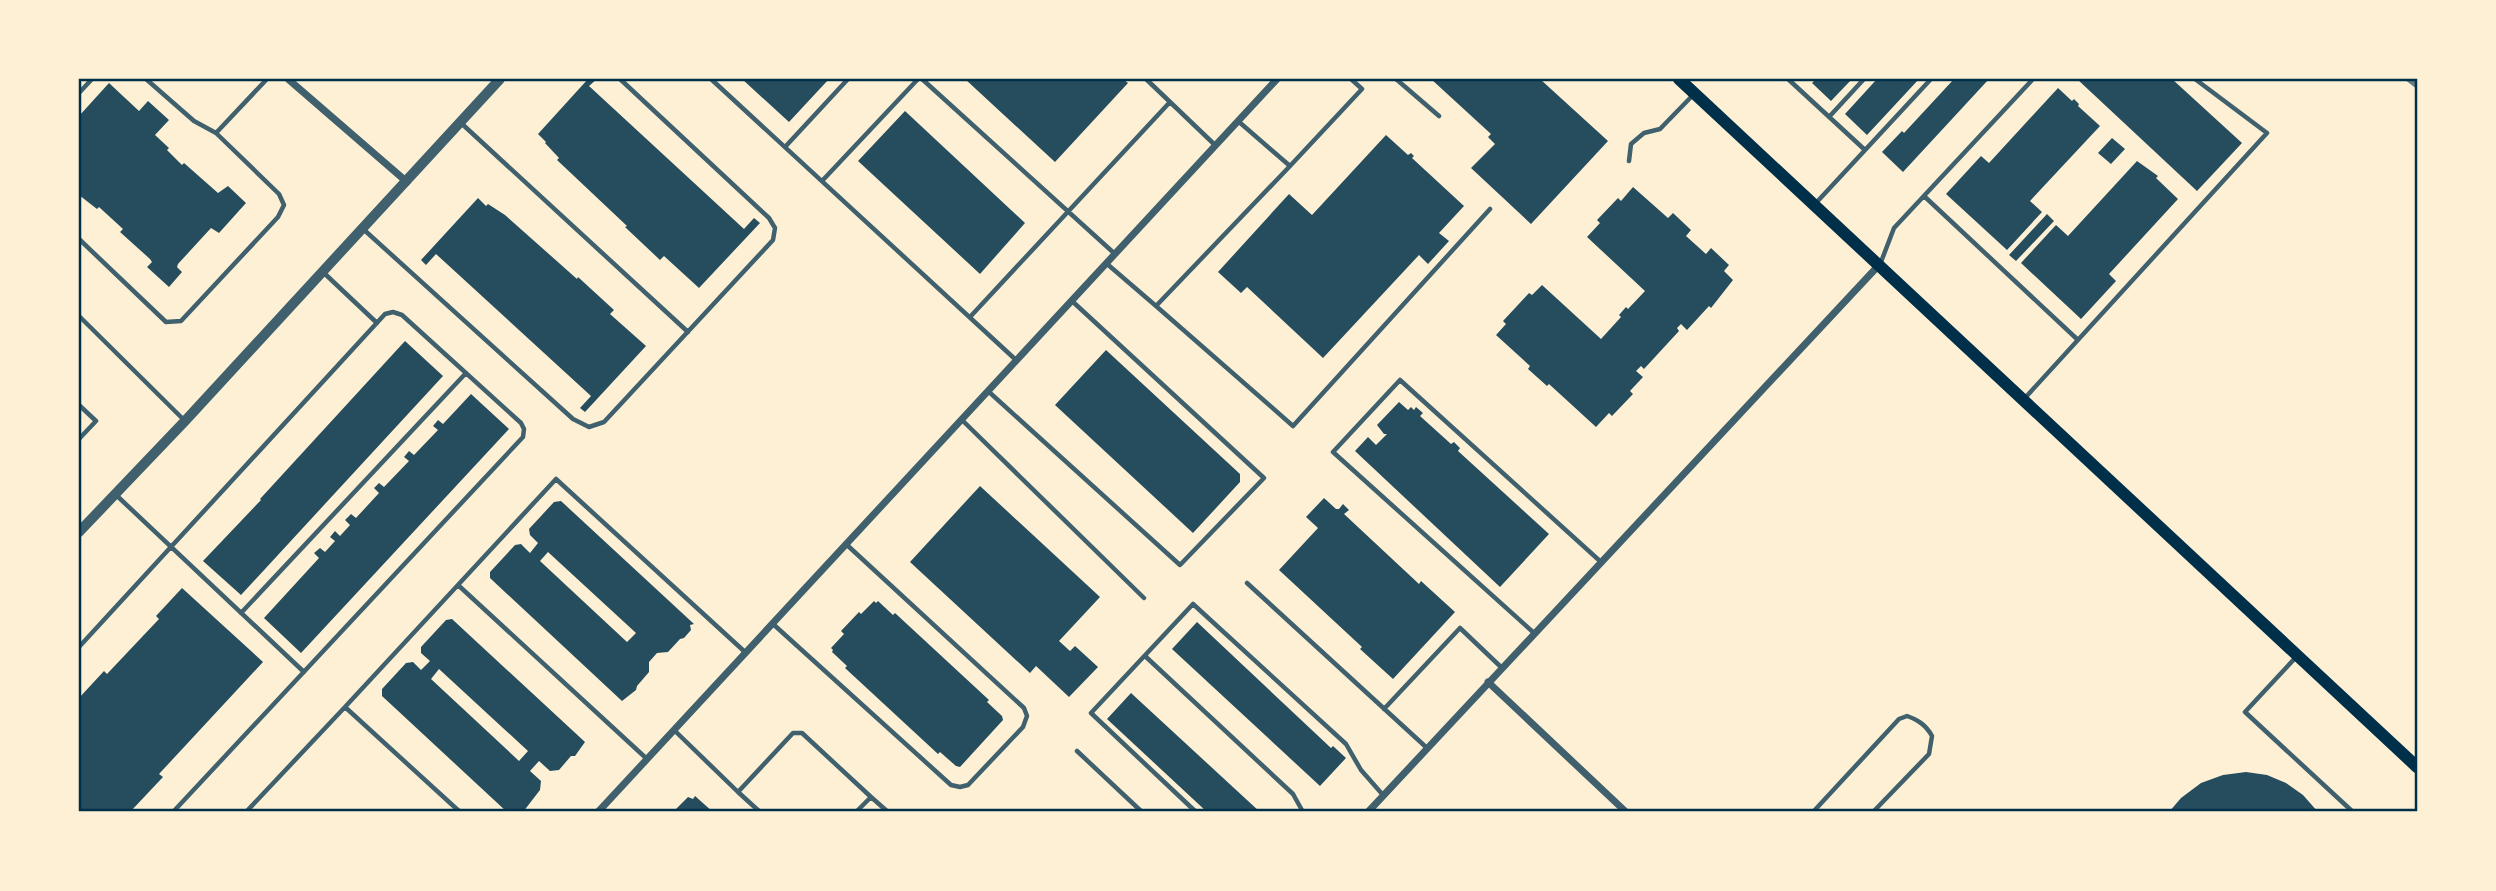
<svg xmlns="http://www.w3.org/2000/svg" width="2496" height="891" font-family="'Fira Sans Condensed',sans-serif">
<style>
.building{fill:#264d5e;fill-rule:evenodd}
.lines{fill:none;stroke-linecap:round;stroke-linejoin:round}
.service{stroke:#3f606c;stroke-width:4.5}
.minor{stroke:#3f606c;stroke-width:7}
.tertiary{stroke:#3f606c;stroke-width:10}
.secondary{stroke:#003049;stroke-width:12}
.rail{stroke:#657d81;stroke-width:5}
.neatline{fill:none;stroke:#003049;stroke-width:2.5}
</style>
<rect width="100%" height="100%" fill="#fdf0d5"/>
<path class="building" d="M588,79H597L589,86L744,229L754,218L760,223L699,288L664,256L660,260L625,227L627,226L557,160L559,158L545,143L546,142L538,134Z
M742,79H829L789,122Z
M965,79H1123L1128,83L1055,162Z
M1431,79H1540L1608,141L1531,224L1471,168L1495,144L1488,137L1491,134Z
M1816,79H1852L1831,101L1812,83Z
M1877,79H1919L1867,135L1845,114Z
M1954,79H1989L1903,172L1882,152L1902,131L1904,133Z
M2077,79H2172L2242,143L2197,191Z
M109,83L139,111L148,101L169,120L155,135L169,148L167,150L182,165L184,163L218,193L228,186L246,203L219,233L211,228L178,264L177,267L182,272L169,287L147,267L152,262L150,259L120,232L123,229L99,207L97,209L79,195V116Z
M2058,88L2072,101L2074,99L2079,104L2078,106L2100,126L2030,201L2042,212L2007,250L1946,194L1981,156L1989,163Z
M905,111L1025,223L980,274L858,161Z
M1386,135L1408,155L1411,153L1414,156L1412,158L1464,206L1439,233L1449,241L1428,264L1419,255L1323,358L1247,287L1241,293L1218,272L1289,194L1312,215Z
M2112,138L2125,149L2111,164L2098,153Z
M2137,161L2158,176L2156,178L2178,199L2109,274L2116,281L2081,319L2021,263L2056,225L2068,236Z
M1633,187L1668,218L1673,213L1691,230L1686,236L1706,254L1711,248L1729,265L1724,271L1733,280L1711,308L1709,306L1687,330L1681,324L1677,328L1679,331L1644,369L1641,366L1636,371L1643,377L1630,391L1633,394L1612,416L1609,413L1596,427L1549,384L1547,386L1528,369L1530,366L1496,335L1506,324L1503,321L1529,293L1532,295L1542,285L1601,339L1621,317L1619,315L1626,307L1628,309L1645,291L1587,237L1600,223L1597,220L1618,198L1621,201Z
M478,198L486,206L488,204L505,215L577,279L578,277L614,310L610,314L646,346L585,412L580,408L591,396L436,254L426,265L421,260Z
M2047,214L2054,221L2016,261L2009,255Z
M405,341L443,376L241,595L203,561L261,500L260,499Z
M1106,350L1240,474V482L1193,533L1055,405Z
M471,394L509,429L301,653L264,618L319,558L314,553L320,548L325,552L335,541L330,537L335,531L340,536L350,525L345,520L351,514L356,518L379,493L374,488L379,483L384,487L409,461L404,457L409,451L414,455L438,430L433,426L438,420L443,424Z
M1399,402L1408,410L1411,407L1414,410L1416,407L1423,413L1420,416L1451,444L1454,442L1460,448L1458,451L1549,534L1500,587L1355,451L1368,437L1376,445L1387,434H1384L1377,425Z
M980,486L1100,597L1059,641L1070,651L1075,646L1098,667L1069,697L1036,666L1030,673L910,562Z
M1324,498L1336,509H1339L1343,504L1349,510L1344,514L1419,584L1421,581L1455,612L1393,679L1360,649L1362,647L1279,570L1318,528L1306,517Z
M561,501L694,624L690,625L691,630L684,638L680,639L668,652L657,653L649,662V672L637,686L636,690L622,701L490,578V572L515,545L521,544L530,553L538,543L530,535L529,529L554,502ZM548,552L636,633L627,642L540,561Z
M182,588L263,662L159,774L163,777L130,812H79V698L104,671L107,674L159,619L156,616Z
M874,601L876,603L878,601L893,615L895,613L989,700L987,702L1002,716L1003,720L960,767L956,766L940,752L938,754L845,668L847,666L832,652L833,650L831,648L844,634L841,631L859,612L861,614Z
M452,619L585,742L575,756H571L559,770L550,771L539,761L530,771L541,781L540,790L523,812H507L382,696V689L406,663L413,662L421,670L430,661L421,653V647L446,620ZM439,669L528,751L519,761L431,679Z
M1197,622L1331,748L1333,746L1346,758L1320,786L1172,649Z
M1131,693L1260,812H1207L1107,719Z
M2246,772L2267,775L2286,783L2303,795L2318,812H2169L2181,798L2201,783L2223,775Z
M695,796L713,812H673L688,797L693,799Z"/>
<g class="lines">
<path class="service" d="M146,79L194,121L216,133
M711,79L1016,360
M922,79L1115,254
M1146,79L1215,145
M1396,79L1439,116
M1788,79L1865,150
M79,93L92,79
M1829,117L1864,79
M1238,121L1290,166L1362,89L1351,79
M461,123L688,332
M785,147L848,79
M1629,161L1631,144L1644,133L1660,129L1694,94
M822,181L918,79
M1924,196L2078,340
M1815,204L1931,79
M362,228L573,419L589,427L604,422L773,240L775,228L769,218L620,79
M79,239L166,322L181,321L278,217L284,205L279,194L216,133L267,79
M1881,262L1894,228L2033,79
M1106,263L1156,306L1290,166
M324,273L377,323
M1156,306L1293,426L1490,209
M79,316L184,420
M970,317L1170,102
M988,391L1180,565L1264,478L1072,301
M2024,399L2267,133L2195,79
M79,405L96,421L79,439
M962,420L1144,598
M115,494L304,672
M1247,583L1427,748
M458,585L647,759
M241,613L466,373
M773,624L951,785L960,787L968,785L1023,727L1027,716L1024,708L847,545
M1534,633L1333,452L1400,380L1601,562
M79,647L385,314L393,312L402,315L521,423L524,429L523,437L173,812
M1145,656L1293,794L1303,812
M2297,656L2245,712L2353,812
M1384,709L1460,628L1502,668
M674,730L738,792
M1077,751L1142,812
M246,812L345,707
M460,812L345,707L556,479L745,652
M760,812L738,792L793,733H802L871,797
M856,812L871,797L888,812
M1196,812L1091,713L1193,604L1346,744L1361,770L1383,795
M1813,812L1899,719L1907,716C1918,720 1926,725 1932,736L1929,754L1873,812"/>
<path class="minor" d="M288,79L407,182
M1488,682L1626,812
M598,812L1277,79
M1368,812L1879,265"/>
<path class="tertiary" d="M79,532L185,421L500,79"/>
<path class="secondary" d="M1679,79L2417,767"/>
<path class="rail" d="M2408,79L2417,86"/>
</g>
<rect width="2496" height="891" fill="none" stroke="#fdf0d5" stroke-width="161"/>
<rect x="80" y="80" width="2336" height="730" class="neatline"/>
</svg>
